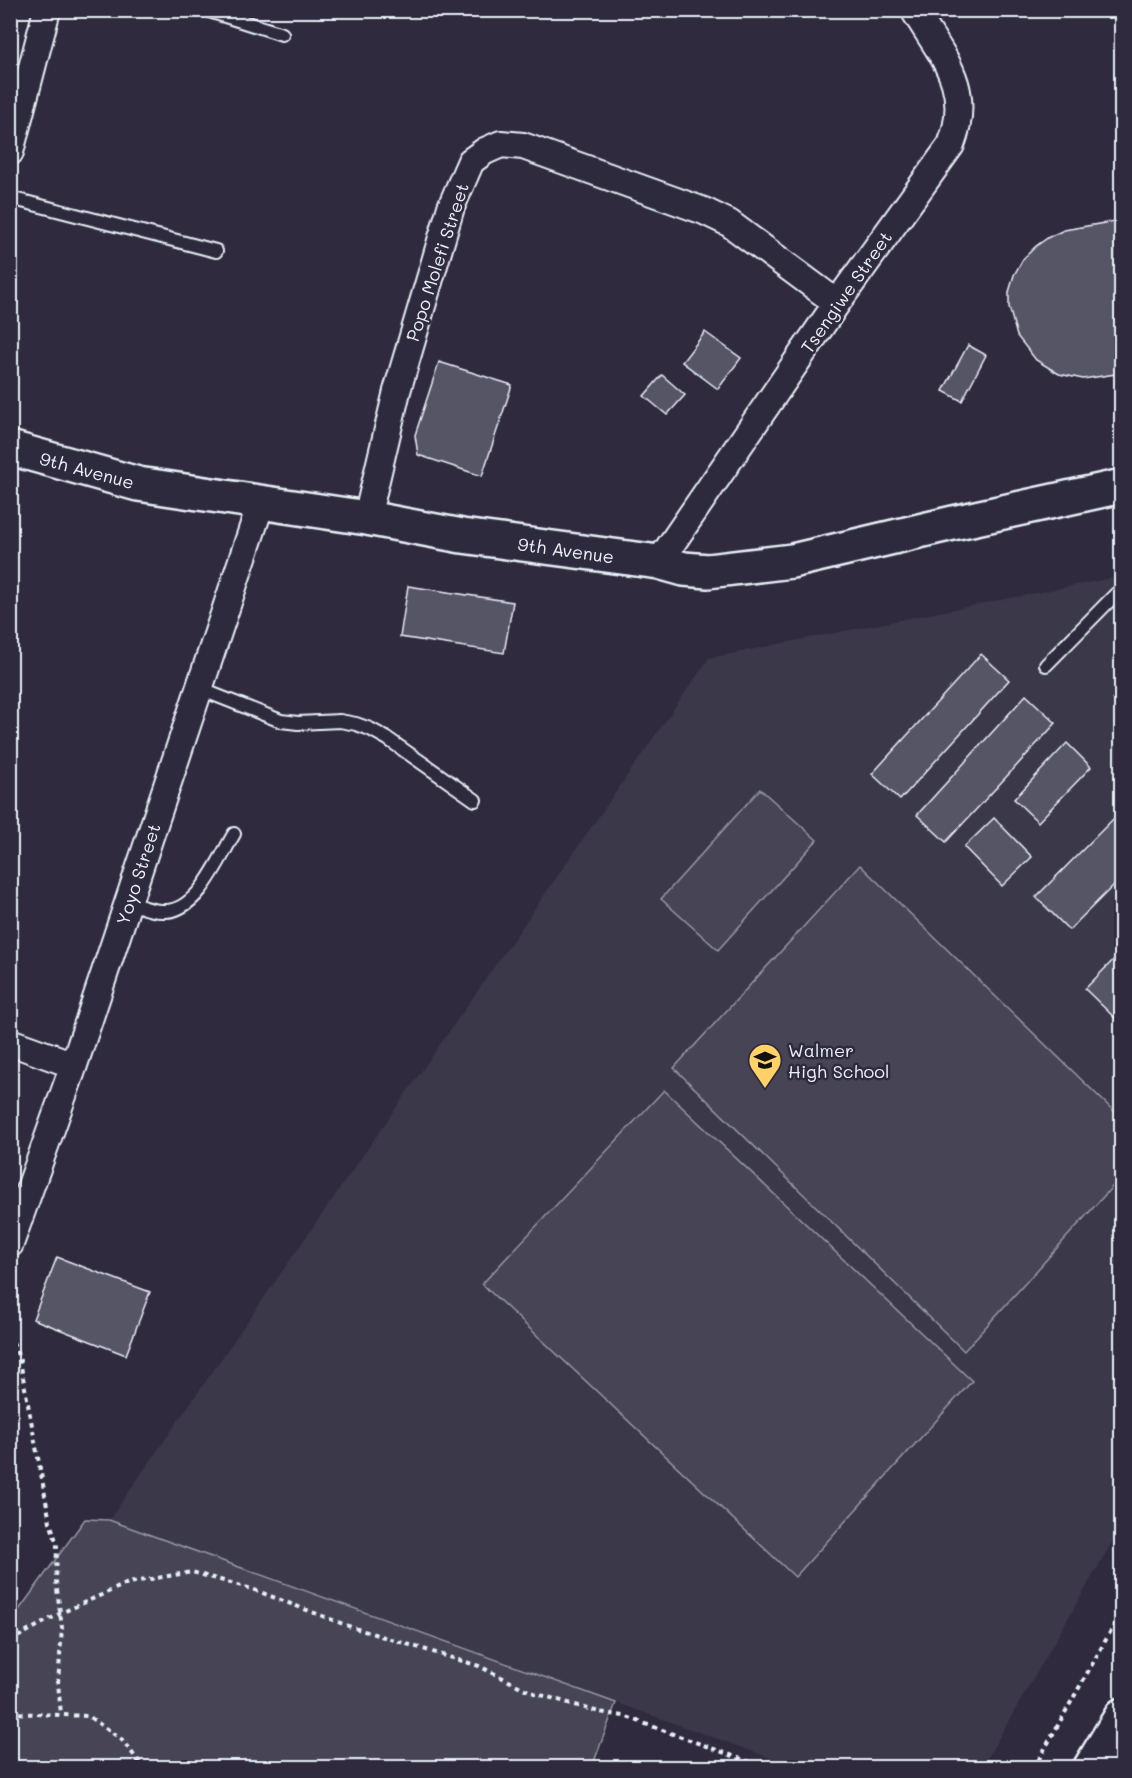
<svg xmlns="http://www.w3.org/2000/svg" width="1132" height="1778" font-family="Mali,sans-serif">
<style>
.built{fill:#3b3749}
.green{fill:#464455;stroke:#979aa6;stroke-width:1.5}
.building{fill:#575565;stroke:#e8f1f8;stroke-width:1.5}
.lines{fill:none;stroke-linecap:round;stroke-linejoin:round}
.lane-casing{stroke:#e8f1f8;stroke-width:16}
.street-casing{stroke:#e8f1f8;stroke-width:30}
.secondary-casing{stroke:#e8f1f8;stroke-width:38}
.primary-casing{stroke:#e8f1f8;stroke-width:38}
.path{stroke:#e8f1f8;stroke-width:4;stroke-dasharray:4.5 4.5;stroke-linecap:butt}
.lane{stroke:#2f2a3d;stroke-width:12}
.street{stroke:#2f2a3d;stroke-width:26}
.secondary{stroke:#2f2a3d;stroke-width:33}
.primary{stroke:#2f2a3d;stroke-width:33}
.labels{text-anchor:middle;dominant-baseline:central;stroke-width:5;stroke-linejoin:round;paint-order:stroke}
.street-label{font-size:18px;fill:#e8f1f8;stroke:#2f2a3d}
.poi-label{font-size:18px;fill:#e8f1f8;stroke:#2f2a3d;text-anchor:start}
</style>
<rect width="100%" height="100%" fill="#2f2a3d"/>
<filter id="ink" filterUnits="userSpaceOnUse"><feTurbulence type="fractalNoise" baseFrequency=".0167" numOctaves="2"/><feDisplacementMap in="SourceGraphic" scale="12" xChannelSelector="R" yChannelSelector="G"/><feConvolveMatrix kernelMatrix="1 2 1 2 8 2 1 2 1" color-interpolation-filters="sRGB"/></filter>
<g filter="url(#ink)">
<path class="built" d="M1121,576V1527L982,1767H795L109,1520L709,658Z"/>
<path class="green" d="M760,789L817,840L718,950L661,899Z
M860,865L1121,1118V1177L964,1351L674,1068Z
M664,1090L972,1381L795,1577L482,1284Z
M85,1519L109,1520L616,1703L592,1767H11V1621Z"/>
<path class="building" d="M1122,220V373L1083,379L1059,374L1036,360L1017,336L1009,307V292L1014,275L1023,259L1036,246L1049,237L1064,230Z
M705,332L741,358L718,389L682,362Z
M968,345L986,355L962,401L943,391Z
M439,362L512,385L482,476L418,455L415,435Z
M662,375L685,395L667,415L644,396Z
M408,586L513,602L504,653L400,637Z
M981,654L1009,680L900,800L872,774Z
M1122,690V707L1113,699Z
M1026,695L1056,723L946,842L917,815Z
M1067,743L1091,767L1038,822L1014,799Z
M1122,810V877L1069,930L1036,897Z
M994,818L1032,857L1002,886L964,847Z
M1122,951V1019L1119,1022L1085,989Z
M57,1257L150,1292L126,1355L33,1319Z"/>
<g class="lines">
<defs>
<path id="lane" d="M206,10L282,34
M10,198L216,251
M1046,665L1116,594L1122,593
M200,689L281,721L298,723L340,721L356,724L370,729L388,739L475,800
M128,902C140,906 153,912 165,911C198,911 219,859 234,834"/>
<path id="street" d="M10,152L47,10
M367,518L397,391L451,207L471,161L485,151L501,144L523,146L704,211L729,223L837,303
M659,562L837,303L951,145C973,87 943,58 914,10
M10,1042L74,1065
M10,1244L74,1065L261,503"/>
<path id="secondary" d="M10,448L138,484L367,518L462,536L659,562L684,569L708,571L792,561L953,523L1122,486"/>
<path id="primary" d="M1090,1768L1122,1715
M1118,1768L1122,1761"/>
</defs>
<use href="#lane" class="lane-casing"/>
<use href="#street" class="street-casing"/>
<use href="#secondary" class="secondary-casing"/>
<use href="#primary" class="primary-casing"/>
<path class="path" d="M10,1334L20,1361L50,1522L57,1544L56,1581L62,1628L58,1683L61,1714
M10,1641L61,1613L128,1583L192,1572L252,1589L351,1627L479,1666L531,1692L599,1712L624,1716L766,1768
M10,1713L88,1716L121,1739L144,1768
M1034,1768L1122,1611"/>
<use href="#lane" class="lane"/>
<use href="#street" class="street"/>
<use href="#secondary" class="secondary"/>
<use href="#primary" class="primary"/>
</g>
</g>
<defs>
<symbol id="school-pin" viewBox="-11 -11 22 30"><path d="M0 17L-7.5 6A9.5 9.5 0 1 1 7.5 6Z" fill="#ffd166" stroke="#2f2a3d"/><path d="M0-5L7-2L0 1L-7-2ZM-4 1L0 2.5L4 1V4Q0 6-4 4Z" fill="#111"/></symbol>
</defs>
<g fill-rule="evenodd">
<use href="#school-pin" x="746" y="1041" width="38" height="52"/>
</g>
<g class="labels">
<g class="street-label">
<text transform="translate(437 262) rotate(-72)">Popo Molefi Street</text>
<text transform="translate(846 292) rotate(-55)">Tsengiwe Street</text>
<text transform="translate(87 470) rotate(15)">9th Avenue</text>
<text transform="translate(566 550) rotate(8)">9th Avenue</text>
<text transform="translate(138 874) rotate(-72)">Yoyo Street</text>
</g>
<g class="poi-label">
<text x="788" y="1050">Walmer<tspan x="788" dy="21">High School</tspan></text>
</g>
</g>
<rect width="1132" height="1778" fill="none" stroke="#2f2a3d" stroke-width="36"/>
<rect x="18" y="18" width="1096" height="1742" fill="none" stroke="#e8f1f8" stroke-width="2" filter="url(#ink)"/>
</svg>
